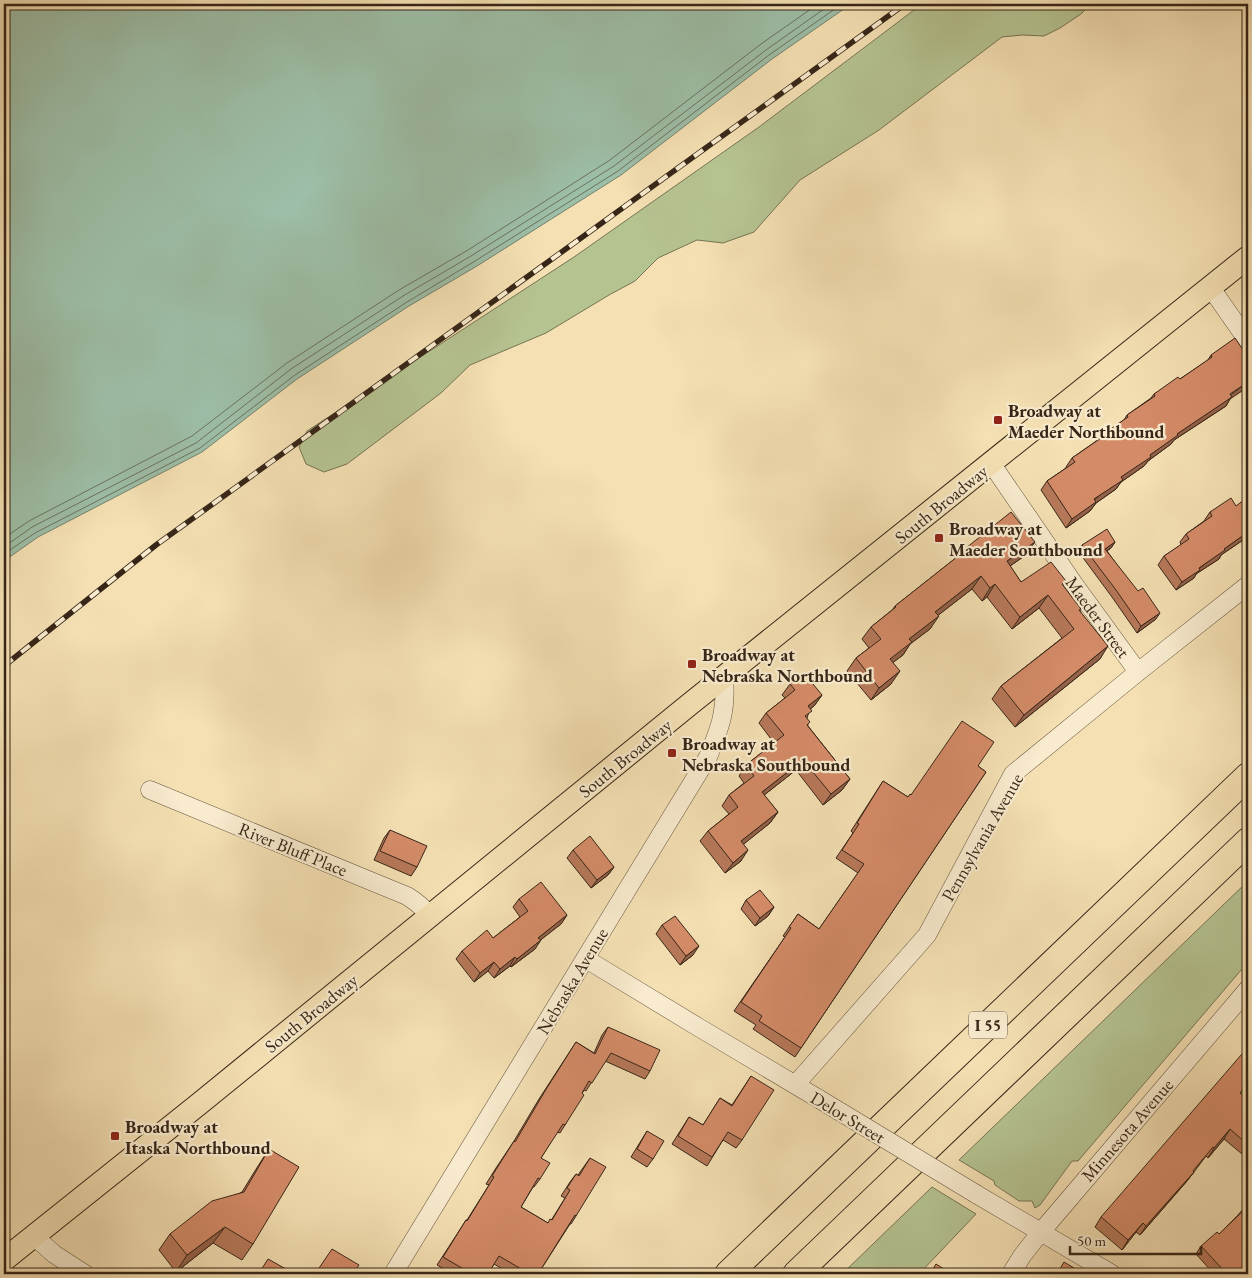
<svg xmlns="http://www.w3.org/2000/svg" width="1252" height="1278" font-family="'EB Garamond',serif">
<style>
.green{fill:#b5c391;stroke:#767454}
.water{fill:#9dbea7;stroke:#74816e}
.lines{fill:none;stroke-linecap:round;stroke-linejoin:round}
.shore{stroke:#6a7260;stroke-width:1}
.minor-casing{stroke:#66543f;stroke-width:19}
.major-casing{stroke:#372618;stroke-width:24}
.highway-casing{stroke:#372618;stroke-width:28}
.minor{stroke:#f8ebce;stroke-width:18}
.major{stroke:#f4e0b3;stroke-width:22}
.highway{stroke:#f4e0b3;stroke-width:26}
.rail-casing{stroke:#372618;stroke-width:5.5}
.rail{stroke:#f8ebce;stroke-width:4;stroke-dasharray:11;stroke-linecap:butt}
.minor-bridge-casing{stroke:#66543f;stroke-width:19;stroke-linecap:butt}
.minor-bridge{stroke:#f8ebce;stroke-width:18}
.wall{fill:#b67859;stroke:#372618}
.shaded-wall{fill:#946149;stroke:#372618}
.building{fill:#d48b68;stroke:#372618}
.poi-dot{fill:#8f2418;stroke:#f8ebce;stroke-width:2}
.labels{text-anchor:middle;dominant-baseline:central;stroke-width:4.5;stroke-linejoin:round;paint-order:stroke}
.shield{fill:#f8ebce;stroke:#71614f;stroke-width:1}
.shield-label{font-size:16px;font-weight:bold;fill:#372618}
.poi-label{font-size:18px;font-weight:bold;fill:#372618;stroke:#f8ebce;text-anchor:start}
.street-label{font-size:18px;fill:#372618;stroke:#f8ebce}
</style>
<rect width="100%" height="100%" fill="#f4e0b3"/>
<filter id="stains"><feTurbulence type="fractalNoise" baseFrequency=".004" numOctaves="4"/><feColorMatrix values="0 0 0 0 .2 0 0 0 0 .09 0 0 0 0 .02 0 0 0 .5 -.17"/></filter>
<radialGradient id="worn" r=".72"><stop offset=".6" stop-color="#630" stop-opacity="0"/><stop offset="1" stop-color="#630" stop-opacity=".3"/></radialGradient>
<path class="green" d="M922,4H1090L1081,14L1060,28L1044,36L1022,35L1002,37L879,130L800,180L754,232L723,243L697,240L658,258L635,281L609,295L546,333L470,365L441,393L347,464L324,472L306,464L299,447L307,431L574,257L759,127Z
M1248,881V962L1078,1161H1072L1040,1205L1035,1208L1032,1201H1019L995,1185L994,1181L959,1160Z
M932,1187L976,1214L919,1274H842Z"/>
<path class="water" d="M4,4H851L772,59L621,175L477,266L409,306L297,379L202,452L38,537L4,561Z"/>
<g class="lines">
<path class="shore" d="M4,538L29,521L192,436L287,363L399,290L468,250L610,160L761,44L818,4
M4,547L32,527L196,443L291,369L403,296L471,256L614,166L766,50L831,4
M4,554L35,533L200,448L295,375L407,302L475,261L618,171L769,55L842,4"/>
<defs>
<path id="minor" d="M1211,288L1248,341
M991,463L1074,584L1138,672
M150,790L407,896C417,902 423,907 430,916
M586,959L698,1027L819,1099
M795,1085L927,935L1013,774L1138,672L1248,585
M976,1194L1112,1274
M34,1236L54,1254L85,1274
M393,1274L708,757C720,728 727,710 724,678
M1011,1274L1022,1256L1040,1233L1248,989"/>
<path id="major" d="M4,1260L199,1104L690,704L1248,257"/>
<path id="highway" d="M728,1274L1248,776
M796,1274L1248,841"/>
</defs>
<use href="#minor" class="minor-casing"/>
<use href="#major" class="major-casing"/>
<use href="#highway" class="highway-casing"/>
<use href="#minor" class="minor"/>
<use href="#major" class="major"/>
<use href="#highway" class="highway"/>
<defs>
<path id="rail" d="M4,666L156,545L905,4"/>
</defs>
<use href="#rail" class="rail-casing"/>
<use href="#rail" class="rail"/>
<defs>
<path id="minor-bridge" d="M819,1099L976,1194"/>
</defs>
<use href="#minor-bridge" class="minor-bridge-casing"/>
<use href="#minor-bridge" class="minor-bridge"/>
</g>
<path class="wall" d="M1211,355L1230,399L1226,406L1174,440L1171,444L1148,461L1144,466L1121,482L1116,489L1096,503L1090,511L1066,528L1041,490L1047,481L1066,468V467L1072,458L1095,442L1100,436L1124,420L1127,415L1151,398L1154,394L1180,379L1208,360Z
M1236,506L1246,538L1221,555L1219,559L1196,574L1194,578L1176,590L1158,565L1164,556L1181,545L1180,542L1186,534L1204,521L1210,512Z
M1115,542L1111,548L1107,551L1156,619L1137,633L1112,597L1078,551L1082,545Z
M961,552L1026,555L1010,566L1021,582L1066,581L1063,586L1080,610L1100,659L1015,727L992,699L1001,686L1062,638L1039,608L1012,629L987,597L982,601L972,589L938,615L930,629L910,644L903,655L893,662L891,684L871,700L847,671L856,658L869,648L862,639L871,627L892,610L895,606L957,557Z
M790,684L822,695L814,706L810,709L807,718L808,726L850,779L842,790L823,805L796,770L764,795L778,812L770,823L743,844L741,861L725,873L700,841L708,831L729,814L722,806L729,795L744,783L739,776L746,765L774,743L759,723L766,713L785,698L782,695Z
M978,766L986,772L795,1057L753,1029L756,1025L734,1011L785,937L783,936L798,914L819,929L858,873L836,858L853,833L851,831L883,781L908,797L911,795Z
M390,830L417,867L411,876L374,860L384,838Z
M573,850L614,867L608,875L591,888L567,858Z
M519,899L567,915L561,924L540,940L535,949L511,967L510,966L494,978L488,971L474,982L456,959L462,951L493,938L520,917L513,907Z
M746,900L774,907L768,916L755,926L741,909Z
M662,925L693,955L680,965L656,934Z
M608,1027L650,1071L645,1079L605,1061L586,1091L584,1090L565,1125L560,1133L557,1132L541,1158L540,1179L534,1187H533L521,1207L548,1223L552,1219L565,1198L561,1196L570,1182L576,1174L578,1175L590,1158L576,1216L571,1224H570L538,1274H511L494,1264L488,1274H453L437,1265L461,1228L466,1220H467L489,1185L486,1184L496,1168L514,1141L539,1099L576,1042L594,1053L602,1035Z
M751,1076L742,1140L736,1148L723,1140L707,1166L672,1144L689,1117L703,1125L720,1098L732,1105Z
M1248,1084L1240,1094L1248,1101V1159L1224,1139L1208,1158L1206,1156L1194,1172L1187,1181L1140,1235L1136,1232L1122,1250L1095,1227L1101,1217Z
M647,1131L653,1159L647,1167L631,1157Z
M269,1149L253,1244L242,1260L213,1243L176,1272L159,1250L170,1234L242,1192L258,1166Z
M1248,1203V1274H1214L1196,1254L1201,1246L1219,1234L1238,1215L1244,1208Z"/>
<path class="shaded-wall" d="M1248,382V387L1230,399L1226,406L1174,440L1171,444L1148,461L1144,466L1121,482L1116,489L1096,503L1090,511L1066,528L1072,519L1121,477L1177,434Z
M1248,532V535L1246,538L1221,555L1219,559L1196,574L1194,578L1176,590L1182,582L1224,549Z
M1035,542L1026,555L998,574L1007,561Z
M1115,542L1111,548L1100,555L1105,549Z
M981,576L972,589L927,624L935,612Z
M995,584L987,597L982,601L990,588Z
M1048,595L1039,608L1012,629L1020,617Z
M1160,613L1156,619L1137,633L1141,626Z
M939,616L930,629L910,644L903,655L882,671L890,659L909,639Z
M1108,646L1100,659L1015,727L1024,715Z
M900,671L891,684L871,700L879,688Z
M822,695L814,706L800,717L808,706Z
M803,760L796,770L754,803L762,792Z
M850,779L842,790L823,805L831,794Z
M778,812L770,823L734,852L741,841Z
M748,850L741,861L725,873L733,863Z
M614,867L608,875L591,888L597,880Z
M774,907L768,916L755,926L760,918Z
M567,915L561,924L533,946L538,938Z
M541,940L535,949L511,967L517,959Z
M699,946L693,955L680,965L686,956Z
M515,957L510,966L494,978L500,969Z
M494,962L488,971L474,982L480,973Z
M1230,1129L1224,1139L1208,1158L1214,1148Z
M1194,1172L1187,1181L1140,1235L1146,1226Z
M1143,1223L1122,1250L1128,1240Z
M225,1227L213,1243L176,1272L187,1255Z"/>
<path class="building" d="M1235,338L1248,357V382L1230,394L1232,397L1177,434L1178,435L1150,455L1151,457L1121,477L1123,480L1094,499L1096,502L1072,519L1047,481L1075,462L1072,458L1101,438L1100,436L1128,417L1127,415L1155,396L1154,394L1178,377L1180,379L1212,357L1211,355Z
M1248,497V532L1224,549L1225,550L1199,568L1200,570L1182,582L1164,556L1189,539L1186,534L1212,516L1210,512L1231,498L1236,506Z
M1011,512L1035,542L1007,561L1021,582L1051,562L1066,581L1062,584L1081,609L1079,610L1108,646L1024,715L1001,686L1074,629L1048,595L1020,617L995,584L990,588L981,576L935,612L939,616L909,639L912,642L890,659L900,671L879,688L856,658L881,639L871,627L896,607L895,606L962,553L961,552Z
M1107,529L1115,542L1105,549L1138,591L1143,588L1160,613L1141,626L1116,590L1082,545Z
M804,673L822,695L808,706L812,711L805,716L810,722L807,725L850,779L831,794L803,760L762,792L778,812L741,841L748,850L733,863L708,831L738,807L729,795L754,776L746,765L784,735L766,713L795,690L790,684Z
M962,721L994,742L978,766L986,772L801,1048L759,1021L762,1016L741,1002L791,928L789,927L798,914L819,929L864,864L842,850L859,824L857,823L883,781L908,797L910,794L911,795Z
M390,830L427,846L417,867L380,851Z
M590,836L614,867L597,880L573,850Z
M541,882L567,915L538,938L541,940L517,959L515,957L500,969L494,962L480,973L462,951L487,930L493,938L528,911L519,899Z
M760,890L774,907L760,918L746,900Z
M675,916L699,946L686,956L662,925Z
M608,1027L660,1050L650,1071L611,1053L592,1083L589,1081L582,1093L584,1095L565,1125L563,1124L541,1158L550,1163L540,1179L538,1178L521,1207L548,1223L550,1219L552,1220L570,1190L567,1188L576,1174L579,1176L590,1158L606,1167L576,1216L575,1215L538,1274H530L499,1256L488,1274H472L443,1257L466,1220L467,1221L494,1177L492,1176L502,1160L514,1141L515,1142L545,1091L576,1042L595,1054Z
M1248,1047V1083L1240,1093L1248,1101V1145L1230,1129L1214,1148L1213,1147L1193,1171L1194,1172L1146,1226L1143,1223L1128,1240L1101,1217Z
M751,1076L774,1090L742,1140L728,1132L712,1157L678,1136L689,1117L703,1125L720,1098L732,1106Z
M647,1131L664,1141L653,1159L637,1149Z
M269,1149L299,1167L253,1244L225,1227L187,1255L170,1234L212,1201L244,1192Z
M1248,1203V1274H1227L1201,1246L1217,1232L1219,1234L1245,1209L1244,1208Z
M332,1249L359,1265L353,1274H315Z
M268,1259L286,1269L283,1274H261L259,1273Z
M1064,1262L1084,1274H1057Z
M936,1264L952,1274H930Z"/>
<g class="poi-dot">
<rect x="993" y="415" width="10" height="10" rx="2.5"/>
<rect x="934" y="533" width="10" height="10" rx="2.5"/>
<rect x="687" y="659" width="10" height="10" rx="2.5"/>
<rect x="667" y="748" width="10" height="10" rx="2.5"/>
<rect x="110" y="1131" width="10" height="10" rx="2.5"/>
</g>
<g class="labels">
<rect class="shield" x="969" y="1011.5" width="38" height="27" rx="4"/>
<g class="shield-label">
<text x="988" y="1025">I 55</text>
</g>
<g class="poi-label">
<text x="1008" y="410">Broadway at<tspan x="1008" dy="21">Maeder Northbound</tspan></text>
<text x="949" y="528">Broadway at<tspan x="949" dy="21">Maeder Southbound</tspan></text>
<text x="702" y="654">Broadway at<tspan x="702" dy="21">Nebraska Northbound</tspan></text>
<text x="682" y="743">Broadway at<tspan x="682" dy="21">Nebraska Southbound</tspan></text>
<text x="125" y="1126">Broadway at<tspan x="125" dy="21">Itaska Northbound</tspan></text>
</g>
<g class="street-label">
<text transform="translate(941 504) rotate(-39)">South Broadway</text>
<text transform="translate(1098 617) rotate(54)">Maeder Street</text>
<text transform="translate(625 758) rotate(-39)">South Broadway</text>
<text transform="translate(982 837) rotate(-60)">Pennsylvania Avenue</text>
<text transform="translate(293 849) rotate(22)">River Bluff Place</text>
<text transform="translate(572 981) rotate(-59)">Nebraska Avenue</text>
<text transform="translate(311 1013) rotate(-39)">South Broadway</text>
<text transform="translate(848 1117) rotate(31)">Delor Street</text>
<text transform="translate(1127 1130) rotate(-49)">Minnesota Avenue</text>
</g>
</g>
<rect width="1252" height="1278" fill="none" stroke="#f4e0b3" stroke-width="20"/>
<rect x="5" y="5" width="1242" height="1268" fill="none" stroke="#372618" stroke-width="2.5"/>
<rect x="10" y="10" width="1232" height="1258" fill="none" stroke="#372618"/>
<path d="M1070 1246v8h131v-8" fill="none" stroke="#372618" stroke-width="2.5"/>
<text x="1077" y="1246" font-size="15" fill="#372618" stroke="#f8ebce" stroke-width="4" paint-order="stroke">50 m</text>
<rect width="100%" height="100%" filter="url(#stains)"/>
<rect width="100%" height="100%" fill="url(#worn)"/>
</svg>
